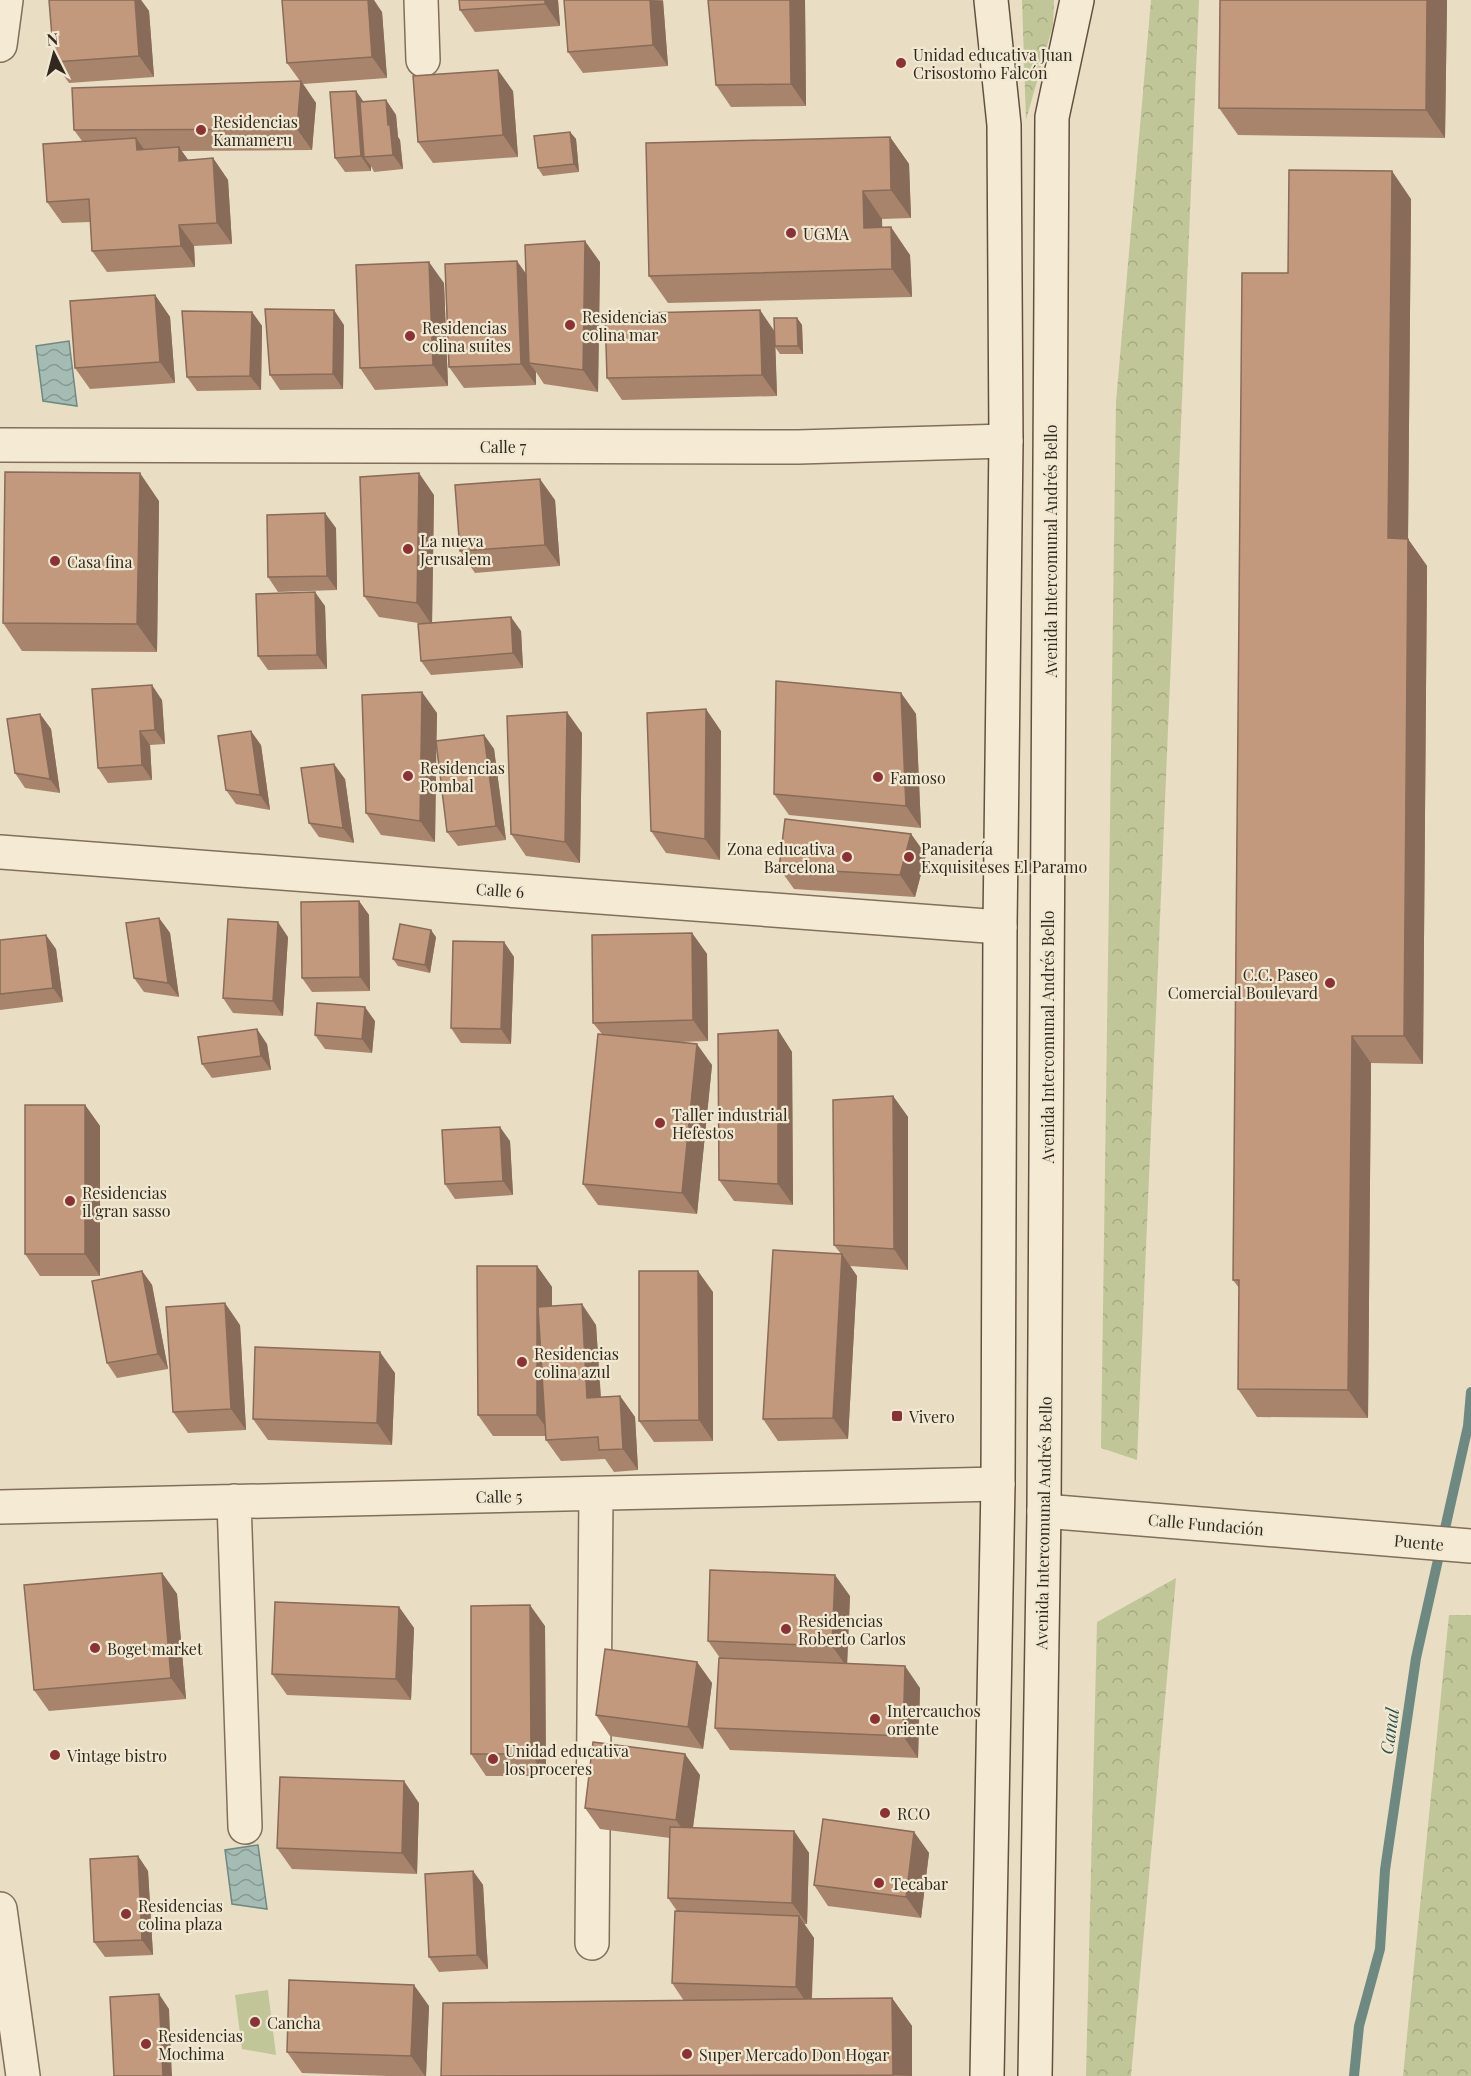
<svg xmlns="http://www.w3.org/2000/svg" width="1471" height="2076" font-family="'Playfair Display',serif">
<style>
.park{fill:url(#park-crowns)}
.garden{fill:#c1c698}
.water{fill:url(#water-waves);stroke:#6d8982;stroke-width:1.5}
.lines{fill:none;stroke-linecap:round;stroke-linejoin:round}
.stream{stroke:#6d8982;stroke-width:10}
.street-casing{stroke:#816f5c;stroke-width:36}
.secondary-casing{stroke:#63513f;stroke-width:36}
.street{stroke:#f5ebd5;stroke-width:33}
.secondary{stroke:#f5ebd5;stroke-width:33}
.wall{fill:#a8846c}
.shaded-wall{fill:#886b58}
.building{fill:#c3997d;stroke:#886b58;stroke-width:1.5}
.poi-dot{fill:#8a3234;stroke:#f1e8d2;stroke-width:2}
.labels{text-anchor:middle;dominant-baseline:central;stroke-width:4.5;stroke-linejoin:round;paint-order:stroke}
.poi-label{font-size:16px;fill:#33281e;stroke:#f1e8d2;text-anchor:start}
.street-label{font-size:16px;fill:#33281e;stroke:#f1e8d2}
.water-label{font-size:18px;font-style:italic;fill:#2f514e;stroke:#f1e8d2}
</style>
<defs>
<pattern id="park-crowns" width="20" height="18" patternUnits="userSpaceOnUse" patternTransform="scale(1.5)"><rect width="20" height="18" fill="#c1c698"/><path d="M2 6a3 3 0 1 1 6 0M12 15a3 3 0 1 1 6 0" fill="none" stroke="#a6aa83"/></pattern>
<pattern id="water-waves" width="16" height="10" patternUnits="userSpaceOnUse" patternTransform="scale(1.5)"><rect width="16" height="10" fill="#a5bcb5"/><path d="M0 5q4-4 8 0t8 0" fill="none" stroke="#879993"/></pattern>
</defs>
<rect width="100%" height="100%" fill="#e9ddc3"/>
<path class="park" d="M1022,0H1054L1053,25L1026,120Z
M1151,0H1199L1137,1460L1101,1448L1116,402Z
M1176,1578L1131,2076H1086L1097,1622Z
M1449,1615H1471V2076H1403Z"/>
<path class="garden" d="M268,1990V1991L276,2055L242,2049L235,1995Z"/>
<path class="water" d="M69,341L77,406L43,401L36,346Z
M258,1845L267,1909L232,1904L225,1850Z"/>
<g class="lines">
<path class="stream" d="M1354,2076L1359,2026L1380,1949L1385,1870L1416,1658L1468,1426L1471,1392"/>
<defs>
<path id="street" d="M421,0L423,60
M0,45L6,0
M0,445L798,447L1006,441
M0,852L1000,927
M234,1501L245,1827
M0,1507L998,1484
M1044,1511L1471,1546
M0,1909L23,2076
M592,1943L596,1494"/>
<path id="secondary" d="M987,2076L998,1484L1000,927L1006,441L1004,125L991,0
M1035,2076L1044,1511L1052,117L1077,0"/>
</defs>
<use href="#street" class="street-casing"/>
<use href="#secondary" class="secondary-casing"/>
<use href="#street" class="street"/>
<use href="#secondary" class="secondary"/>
</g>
<path class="wall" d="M49,0H141L149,11L154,77L69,83L54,62Z
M459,0H558L560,26L475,32L460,10Z
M564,0H663L668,66L583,73L568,52Z
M805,0L806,106L731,107L716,85Z
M1447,0L1445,138L1238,135L1219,108Z
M382,12L387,78L303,84L316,103L312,150L181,151L188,160L213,158L228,180L232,244L194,246L195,267L107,272L92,251L90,222L62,223L47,202L82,141L74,130L300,81L287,63Z
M356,91L363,102L386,100L396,115L398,137L400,140L403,169L374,172L371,166V171L345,172L335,158Z
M513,91L518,157L433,163L418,142Z
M570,132L576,139L579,172L543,176L538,168Z
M890,137L909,164L911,218L882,219V227L910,255L912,297L668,303L649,276Z
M1411,199L1408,539L1427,566L1423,1064L1371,1063L1368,1418L1257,1417L1238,1389L1239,1288L1233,1280L1288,273Z
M600,262L598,392L544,384L536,372V385L464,388L449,367L526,273Z
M444,283L448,386L375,390L360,368Z
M155,295L170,317L175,383L90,389L75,368Z
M252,312L262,326L261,390L197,391L187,377Z
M797,318L802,325L803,354H780L775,347L777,396L622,400L607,378L775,331Z
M344,325L343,389L280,390L270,375Z
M434,495L432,623L521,631L523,668L431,675L421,661L425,624L379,617L364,596Z
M555,500L560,566L475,573L460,551Z
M159,501L157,652L22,651L3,623Z
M336,528L337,590L278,592L268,577Z
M325,606L327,669L268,670L258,656Z
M901,693L916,714L921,828L789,815L774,794Z
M162,700L165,744L150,745L152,780L108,783L98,768Z
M437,713L436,741L484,735L494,749L506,840L458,846L447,832L436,746L435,842L381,835L366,813Z
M40,714L51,729L60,793L25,788L15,773Z
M721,731L720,860L666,853L651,831Z
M582,733L580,863L526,856L511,834Z
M261,745L270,810L236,804L226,790Z
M345,779L354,843L319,837L309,823Z
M911,834L926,855L915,897L794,889L779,868Z
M359,901L369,915L370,991L312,992L302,978Z
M159,918L170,933L179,997L144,992L134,978Z
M692,933L707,954L708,1041L679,1042L712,1065L697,1214L598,1205L583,1184L602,1034L593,1023Z
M288,937L283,1016L233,1013L223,998Z
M436,937L430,973L398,966L393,959Z
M0,940L56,949L63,1002L0,1010Z
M504,942L514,957L511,1044L461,1043L451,1028Z
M375,1021L372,1053L325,1049L315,1035Z
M778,1030L792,1052L793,1205L734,1201L719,1180Z
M267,1044L271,1070L212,1078L202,1064Z
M893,1096L908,1117V1270L850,1266L857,1276L848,1439L778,1441L763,1419L841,1254L834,1245Z
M85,1105L100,1126V1276H40L25,1254Z
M510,1141L513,1195L455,1199L445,1184Z
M537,1266L552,1287V1306L596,1325L601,1397L620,1396L635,1417L638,1470L614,1472L605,1459L561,1461L546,1440V1436H493L478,1415Z
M142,1271L152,1285L168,1369L117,1378L107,1363Z
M713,1292V1441L654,1442L639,1421Z
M240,1325L246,1430L188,1433L173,1412Z
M395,1373L392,1445L268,1440L253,1419Z
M162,1573L177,1594L186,1699L49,1711L34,1690Z
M850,1596L847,1664L920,1688L918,1758L730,1750L715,1728L720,1658L708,1641Z
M399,1607L414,1628L411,1700L287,1695L272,1674Z
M545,1626L546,1776H486L471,1754Z
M697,1662L712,1683L703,1749L610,1736L596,1715Z
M700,1775L693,1828L794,1831L809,1853L807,1924H804L814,1938L812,1999L892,1998L912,2026V2076H441L684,2001L672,1983L677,1911L668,1898L670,1838L600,1829L585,1808Z
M419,1803L417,1874L292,1869L277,1848Z
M914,1832L929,1853L921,1918L828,1906L814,1885Z
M138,1856L148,1871L153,1955L105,1957L94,1942Z
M473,1871L483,1885L488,1969L439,1972L429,1957Z
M429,2006L426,2076H387L302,2073L287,2052Z"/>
<path class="shaded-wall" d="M135,0H141L149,11L154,77L139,56Z
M368,0H374L382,12L387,78L372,57Z
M545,0H558L560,26L545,4Z
M650,0L663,1L668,66L653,45Z
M790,0H805L806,106L791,84Z
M1427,0H1447L1445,138L1426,110Z
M498,70L513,91L518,157L503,135Z
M301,81L316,103L312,150L297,129Z
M356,91L366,105L364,157L371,166V171L361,156Z
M386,100L396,115L398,137L400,140L403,169L393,155L388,125Z
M570,132L576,139L579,172L574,164Z
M890,137L909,164L911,218L891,190Z
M136,138L151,159L137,150Z
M179,147L194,168L179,161Z
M213,158L228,180L232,244L217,223Z
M1392,171L1411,199L1408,539L1427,566L1423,1064L1404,1036L1388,538Z
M863,191L882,219L883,255L864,228Z
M179,225L194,246L195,267L181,246Z
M891,227L910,255L912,297L892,269Z
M585,241L600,262L598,392L583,370Z
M517,261L532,282L529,363L536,372V385L521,364Z
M429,262L444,283L448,386L433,365Z
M155,295L170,317L175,383L160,362Z
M334,310L344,325L343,389L333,374Z
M760,310L775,332L777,396L762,375Z
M252,312L262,326L261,390L250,376Z
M797,318L802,325L803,354L798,346Z
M140,473L159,501L157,652L137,624Z
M419,473L434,495L432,625L417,603Z
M540,479L555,500L560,566L545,545Z
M325,513L336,528L337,590L327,576Z
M315,592L325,606L327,669L317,655Z
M511,617L521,631L523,668L513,653Z
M152,685L162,700L165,744L155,730Z
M422,692L437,713L435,842L420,821Z
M901,693L916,714L921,828L906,806Z
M706,709L721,731L720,860L705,839Z
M567,712L582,733L580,863L565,842Z
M40,714L51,729L60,793L50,779Z
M140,731L150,745L152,780L142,765Z
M251,731L261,745L270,810L260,795Z
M484,735L494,749L506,840L496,826Z
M334,764L345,779L354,843L343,828Z
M911,834L926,855L915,897L900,875Z
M359,901L369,915L370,991L360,977Z
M159,918L170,933L179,997L168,983Z
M278,922L288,937L283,1016L273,1001Z
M431,930L436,937L430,973L425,965Z
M692,933L707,954L708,1041L693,1020Z
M46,935L56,949L63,1002L53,988Z
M504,942L514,957L511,1044L501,1029Z
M365,1007L375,1021L372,1053L362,1039Z
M257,1029L267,1044L271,1070L261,1056Z
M778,1030L792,1052L793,1205L778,1184Z
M1352,1036L1371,1063L1368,1418L1348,1390Z
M697,1044L712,1065L697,1214L682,1193Z
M893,1096L908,1117V1270L894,1249Z
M85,1105L100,1126V1276L85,1254Z
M500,1127L510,1141L513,1195L503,1181Z
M842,1254L857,1276L848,1439L833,1418Z
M537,1266L552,1287V1436L537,1415Z
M142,1271L152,1285L168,1369L158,1354Z
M698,1271L713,1292V1441L699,1420Z
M225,1303L240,1325L246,1430L231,1409Z
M582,1304L596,1325L602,1419L587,1398Z
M380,1352L395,1373L392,1445L377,1423Z
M620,1396L635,1417L638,1470L623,1449Z
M162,1573L177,1594L186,1699L171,1678Z
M835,1575L850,1596L847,1667L832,1646Z
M530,1605L545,1626L546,1776L531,1754Z
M399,1607L414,1628L411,1700L396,1679Z
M697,1662L712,1683L703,1749L688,1727Z
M905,1666L920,1688L918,1758L903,1736Z
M685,1754L700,1775L691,1841L676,1820Z
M404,1781L419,1803L417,1874L402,1853Z
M794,1831L809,1853L807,1924L792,1903Z
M914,1832L929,1853L921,1918L906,1897Z
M138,1856L148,1871L153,1955L142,1940Z
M473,1871L483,1885L488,1969L477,1955Z
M799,1916L814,1938L811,2009L796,1987Z
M414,1985L429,2006L426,2076H425L411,2056Z
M159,1994L169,2009L172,2076H163Z
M892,1998L912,2026V2076L893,2075Z"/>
<path class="building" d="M49,0H135L139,56L54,62Z
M282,0H368L372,57L287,63Z
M459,0H545V4L460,10Z
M564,0H650L653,45L568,52Z
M708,0H790L791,84L716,85Z
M1220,0H1427L1426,110L1219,108Z
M498,70L503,135L418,142L413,76Z
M301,81L297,129L74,130L72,88Z
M356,91L361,156L335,158L330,92Z
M386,100L388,125H390L393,155L364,157L360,102Z
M570,132L574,164L538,168L534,136Z
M890,137L891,190L863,191L864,228L891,227L892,269L649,276L646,143Z
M136,138L137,150L179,147V161L213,158L217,223L179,225L181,246L92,251L89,199L47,202L43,144Z
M1289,170L1392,171L1388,538L1408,539L1404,1036H1352L1348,1390L1238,1389L1239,1280H1233L1242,273H1288Z
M585,241L583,370L529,363L525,245Z
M517,261L521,364L449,367L445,264Z
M429,262L433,365L360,368L356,265Z
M155,295L160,362L75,368L70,301Z
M265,309L334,310L333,374L270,375Z
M760,310L762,375L607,378L605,314Z
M182,311L252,312L250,376L187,377Z
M774,318H797L798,346H775Z
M5,472L140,473L137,624L3,623Z
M419,473L417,603L364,596L360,477Z
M540,479L545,545L460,551L455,485Z
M325,513L327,576L268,577L267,515Z
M315,592L317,655L258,656L256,594Z
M511,617L513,653L421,661L418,624Z
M776,681L901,693L906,806L774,794Z
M152,685L155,730L140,731L142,765L98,768L92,689Z
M422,692L420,821L366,813L362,695Z
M706,709L705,839L651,831L647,713Z
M567,712L565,842L511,834L507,716Z
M40,714L50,779L15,773L7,719Z
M251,731L260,795L226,790L218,736Z
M484,735L496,826L447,832L436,741Z
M334,764L343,828L309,823L301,768Z
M785,819L911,834L900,875L779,868Z
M359,901L360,977L302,978L301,902Z
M159,918L168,983L134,978L126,923Z
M228,919L278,922L273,1001L223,998Z
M400,924L431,930L425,965L393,959Z
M692,933L693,1020L593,1023L592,935Z
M46,935L53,988L0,994V940Z
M453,941L504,942L501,1029L451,1028Z
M317,1003L365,1007L362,1039L315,1035Z
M257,1029L261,1056L202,1064L198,1037Z
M778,1030V1184L719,1180L718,1034Z
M598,1034L697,1044L682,1193L583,1184Z
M893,1096L894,1249L834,1245L833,1100Z
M25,1105H85V1254H25Z
M500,1127L503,1181L445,1184L442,1130Z
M773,1250L842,1254L833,1418L763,1419Z
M477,1266H537V1415H478Z
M142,1271L158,1354L107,1363L92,1281Z
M639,1271H698L699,1420L639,1421Z
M225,1303L231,1409L173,1412L166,1307Z
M582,1304L587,1398L620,1396L623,1449L599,1450L598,1437L546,1440L538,1307Z
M255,1347L380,1352L377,1423L253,1419Z
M710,1570L835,1575L832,1646L708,1641Z
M162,1573L171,1678L34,1690L24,1585Z
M275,1602L399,1607L396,1679L272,1674Z
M530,1605L531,1754H471V1606Z
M605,1649L697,1662L688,1727L596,1715Z
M719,1658L905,1666L903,1736L715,1728Z
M593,1742L685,1754L676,1820L585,1808Z
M280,1777L404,1781L402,1853L277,1848Z
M823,1819L914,1832L906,1897L814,1885Z
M670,1827L794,1831L792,1903L668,1898Z
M138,1856L142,1940L94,1942L90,1859Z
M473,1871L477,1955L429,1957L425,1874Z
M675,1911L799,1916L796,1987L672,1983Z
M289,1980L414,1985L411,2056L287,2052Z
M159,1994L163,2076H114L110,1997Z
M892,1998L893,2075L441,2076L443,2003Z"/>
<g class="poi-dot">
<circle cx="901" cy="63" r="6"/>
<circle cx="201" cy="130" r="6"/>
<circle cx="791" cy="233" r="6"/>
<circle cx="570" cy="325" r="6"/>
<circle cx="410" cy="336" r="6"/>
<circle cx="408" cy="549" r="6"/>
<circle cx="55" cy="561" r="6"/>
<circle cx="408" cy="776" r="6"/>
<circle cx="878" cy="777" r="6"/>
<circle cx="847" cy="857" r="6"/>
<circle cx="909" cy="857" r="6"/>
<circle cx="1330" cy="983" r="6"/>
<circle cx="660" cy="1123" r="6"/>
<circle cx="70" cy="1201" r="6"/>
<circle cx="522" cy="1362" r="6"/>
<rect x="891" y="1410" width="12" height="12" rx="3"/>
<circle cx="786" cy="1629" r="6"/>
<circle cx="95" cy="1648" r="6"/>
<circle cx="875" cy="1719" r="6"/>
<circle cx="55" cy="1755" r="6"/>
<circle cx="493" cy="1759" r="6"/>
<circle cx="885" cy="1813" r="6"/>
<circle cx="879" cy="1883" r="6"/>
<circle cx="126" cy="1914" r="6"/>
<circle cx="255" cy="2022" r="6"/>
<circle cx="146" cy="2044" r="6"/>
<circle cx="687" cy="2054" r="6"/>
</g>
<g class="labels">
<g class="poi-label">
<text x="913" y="54">Unidad educativa Juan<tspan x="913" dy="18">Crisostomo Falcón</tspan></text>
<text x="213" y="121">Residencias<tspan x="213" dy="18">Kamameru</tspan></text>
<text x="803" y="233">UGMA</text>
<text x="582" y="316">Residencias<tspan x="582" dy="18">colina mar</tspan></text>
<text x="422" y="327">Residencias<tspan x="422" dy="18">colina suites</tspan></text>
<text x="420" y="540">La nueva<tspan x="420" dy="18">Jerusalem</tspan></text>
<text x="67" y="561">Casa fina</text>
<text x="420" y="767">Residencias<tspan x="420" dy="18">Pombal</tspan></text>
<text x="890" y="777">Famoso</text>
<text x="835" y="848" text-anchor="end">Zona educativa<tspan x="835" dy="18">Barcelona</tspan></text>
<text x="921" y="848">Panadería<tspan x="921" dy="18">Exquisiteses El Paramo</tspan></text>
<text x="1318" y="974" text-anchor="end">C.C. Paseo<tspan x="1318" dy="18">Comercial Boulevard</tspan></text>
<text x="672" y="1114">Taller industrial<tspan x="672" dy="18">Hefestos</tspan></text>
<text x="82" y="1192">Residencias<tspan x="82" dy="18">il gran sasso</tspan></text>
<text x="534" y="1353">Residencias<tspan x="534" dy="18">colina azul</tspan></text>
<text x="909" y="1416">Vivero</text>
<text x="798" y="1620">Residencias<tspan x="798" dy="18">Roberto Carlos</tspan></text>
<text x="107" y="1648">Boget market</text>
<text x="887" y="1710">Intercauchos<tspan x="887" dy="18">oriente</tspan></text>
<text x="505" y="1750">Unidad educativa<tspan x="505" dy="18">los proceres</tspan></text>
<text x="67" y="1755">Vintage bistro</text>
<text x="897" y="1813">RCO</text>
<text x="891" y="1883">Tecabar</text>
<text x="138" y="1905">Residencias<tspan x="138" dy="18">colina plaza</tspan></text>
<text x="267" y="2022">Cancha</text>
<text x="158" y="2035">Residencias<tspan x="158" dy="18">Mochima</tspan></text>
<text x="699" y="2054">Super Mercado Don Hogar</text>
</g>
<g class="street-label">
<text x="503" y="446">Calle 7</text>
<text transform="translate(1050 551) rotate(-90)">Avenida Intercomunal Andrés Bello</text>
<text transform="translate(500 890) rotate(4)">Calle 6</text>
<text transform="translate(1047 1037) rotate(-90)">Avenida Intercomunal Andrés Bello</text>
<text transform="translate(499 1496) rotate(-1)">Calle 5</text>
<text transform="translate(1043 1523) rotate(-89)">Avenida Intercomunal Andrés Bello</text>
<text transform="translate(1206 1524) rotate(5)">Calle Fundación</text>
<text transform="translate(1419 1542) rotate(5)">Puente</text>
</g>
<g class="water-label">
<text transform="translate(1389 1731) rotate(-82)">Canal</text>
</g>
</g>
<g transform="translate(54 54) rotate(354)" stroke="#f1e8d2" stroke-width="4.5" paint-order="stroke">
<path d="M0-4.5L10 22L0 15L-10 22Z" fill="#33281e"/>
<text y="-9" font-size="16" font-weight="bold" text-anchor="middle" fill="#33281e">N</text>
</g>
</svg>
